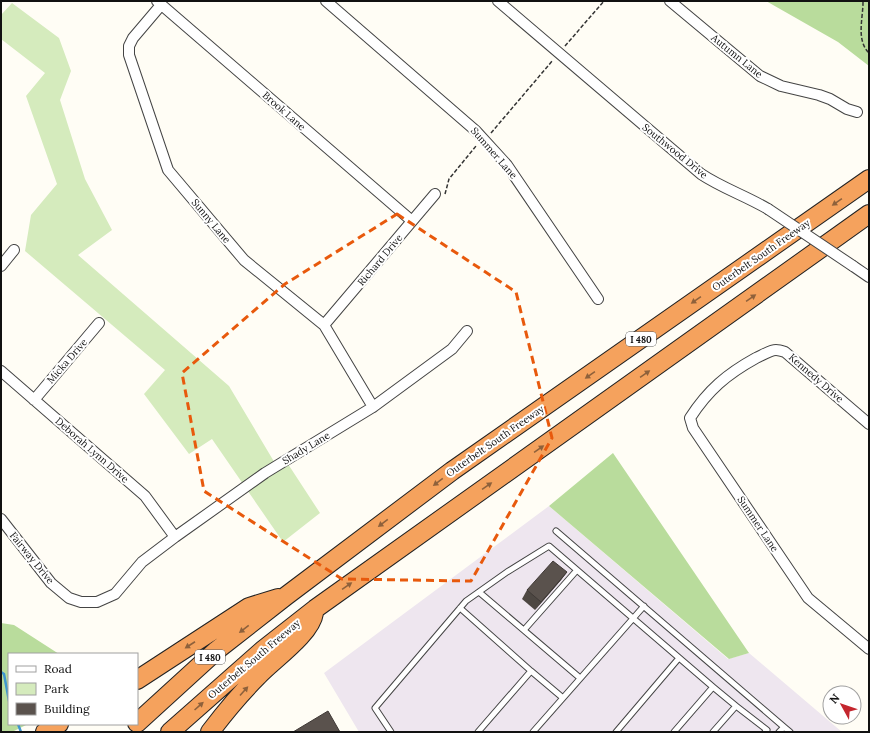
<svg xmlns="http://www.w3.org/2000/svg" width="870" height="733" font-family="Lora,serif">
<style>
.industrial{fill:#eee6ef}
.green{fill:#d5ebbd}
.forest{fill:#b9dc9c}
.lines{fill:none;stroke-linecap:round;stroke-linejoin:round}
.stream{stroke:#3f96cf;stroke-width:2.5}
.service-casing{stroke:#444;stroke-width:7}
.minor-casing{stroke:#444;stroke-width:12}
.motorway-casing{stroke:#222;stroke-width:20}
.path{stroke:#333;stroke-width:1.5;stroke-dasharray:4 2;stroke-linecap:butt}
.service{stroke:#fff;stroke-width:5}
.minor{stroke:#fff;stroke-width:10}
.motorway{stroke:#f5a25d;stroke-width:18}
.minor-bridge-casing{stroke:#444;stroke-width:12;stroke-linecap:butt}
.minor-bridge{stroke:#fff;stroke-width:10}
.wall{fill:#4d4742}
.shaded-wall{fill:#3f3936}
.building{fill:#5a524d;stroke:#3f3936}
.oneway{fill:#8e613b}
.marked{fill:none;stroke:#e8590c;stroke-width:3;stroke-dasharray:8 5;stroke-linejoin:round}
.labels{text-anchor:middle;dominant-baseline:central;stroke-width:4;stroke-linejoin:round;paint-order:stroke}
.shield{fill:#fff;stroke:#585858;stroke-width:1}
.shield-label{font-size:9px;font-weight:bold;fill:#111}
.street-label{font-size:10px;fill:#111;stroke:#fff}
</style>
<rect width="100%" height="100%" fill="#fffdf5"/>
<path class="industrial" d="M549,506L728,659L749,653L842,732H359L324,673Z"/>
<path class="green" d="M12,3L59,38L71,71L60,100L85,179L112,230L78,255L229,386L279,470L288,464L320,513L283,542L212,439L189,454L144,394L165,370L25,251L31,215L57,184L26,96L45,73L1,39V15Z"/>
<path class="forest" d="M766,1H869V66L838,42Z
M613,453L749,653L729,659L549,506Z
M1,623L14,625L59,654H9V724H28L12,732H1Z"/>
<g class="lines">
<path class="stream" d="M1,672L4,674L9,701
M18,724L21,732"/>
<defs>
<path id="service" d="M556,531L784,727
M479,592L580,678
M460,608L531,671L478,732
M524,630L577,570
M531,671L563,698
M713,687L736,706L713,732
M736,706L767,730L765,732
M391,732L375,708L466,601L507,572L549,546L713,687L674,732
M533,732L644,606
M616,732L679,658
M779,732L784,727L790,732"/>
<path id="minor" d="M157,1L412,221
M326,1L476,131L507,165L598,299
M498,1L701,174C722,188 746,196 768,209
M670,1L760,76L781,86L819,95L830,99L847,109L857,112
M161,5L133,38L129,46V55L168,170L244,260L324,325L373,407
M1,266L14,250
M853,266L869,277
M324,325L435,194
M1,371L145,496L175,537
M34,400L99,323
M869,424L785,352C782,351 779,350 776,350C770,350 761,356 756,358C727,374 708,390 690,418L693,428L808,598L869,649
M1,519L51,583L69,598L81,602H97L115,594L142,562L175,537L265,473L373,407L452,349L467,331"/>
<path id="motorway" d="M137,680L249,607L278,598
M137,723L217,650L286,596L452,471L869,179
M45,732L59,724
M170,732L264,649L315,609L869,214
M210,732C225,712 241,693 258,676C273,660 311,634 314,613"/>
</defs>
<use href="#service" class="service-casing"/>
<use href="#minor" class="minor-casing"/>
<use href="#motorway" class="motorway-casing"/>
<path class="path" d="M860,1H869
M863,2C863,19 856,40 869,53
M565,46L604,1
M491,133L553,60
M445,194L449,179L476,146"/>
<use href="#service" class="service"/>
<use href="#minor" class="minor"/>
<use href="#motorway" class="motorway"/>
<defs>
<path id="minor-bridge" d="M768,209L853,266"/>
</defs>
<use href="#minor-bridge" class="minor-bridge-casing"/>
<use href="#minor-bridge" class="minor-bridge"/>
</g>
<path class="wall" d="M567,572L561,580L535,610L522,599L527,590Z"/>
<path class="shaded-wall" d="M567,572L561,580L535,610L541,602Z"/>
<path class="building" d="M553,561L567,572L541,602L527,590Z
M328,711L340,732H293Z"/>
<defs><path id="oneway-solid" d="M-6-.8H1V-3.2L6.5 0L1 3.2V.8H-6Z"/></defs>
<g class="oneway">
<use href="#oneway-solid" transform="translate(837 202) rotate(145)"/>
<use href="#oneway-solid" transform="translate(751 298) rotate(-35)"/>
<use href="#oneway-solid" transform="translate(696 300) rotate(145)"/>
<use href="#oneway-solid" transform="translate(645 374) rotate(-35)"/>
<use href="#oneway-solid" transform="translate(590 375) rotate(145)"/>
<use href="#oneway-solid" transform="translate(539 449) rotate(-35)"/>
<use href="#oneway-solid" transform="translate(438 482) rotate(143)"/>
<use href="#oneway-solid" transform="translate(487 486) rotate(-35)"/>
<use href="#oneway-solid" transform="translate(383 523) rotate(143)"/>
<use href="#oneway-solid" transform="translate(347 586) rotate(-35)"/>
<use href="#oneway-solid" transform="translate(244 629) rotate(142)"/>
<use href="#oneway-solid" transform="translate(190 645) rotate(147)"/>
<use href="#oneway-solid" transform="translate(244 691) rotate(-48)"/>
<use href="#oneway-solid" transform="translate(199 706) rotate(-42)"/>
</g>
<path class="marked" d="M397,214L516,292L552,438L471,581L342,579L204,491L182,373L285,284Z"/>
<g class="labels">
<g class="shield">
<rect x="626" y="332" width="30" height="14" rx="3"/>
<rect x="195" y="650" width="30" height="14" rx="3"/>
</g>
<g class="shield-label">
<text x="641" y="339">I 480</text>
<text x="210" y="657">I 480</text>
</g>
<g class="street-label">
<text transform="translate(737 56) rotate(39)">Autumn Lane</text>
<text transform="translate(284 111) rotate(41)">Brook Lane</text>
<text transform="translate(675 151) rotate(39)">Southwood Drive</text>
<text transform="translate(494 153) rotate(49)">Summer Lane</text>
<text transform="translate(211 221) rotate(50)">Sunny Lane</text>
<text transform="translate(761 255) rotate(-35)">Outerbelt South Freeway</text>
<text transform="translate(380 260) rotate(-50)">Richard Drive</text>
<text transform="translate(67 361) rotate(-49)">Micka Drive</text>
<text transform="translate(816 378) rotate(41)">Kennedy Drive</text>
<text transform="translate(495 441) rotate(-35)">Outerbelt South Freeway</text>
<text transform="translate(306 448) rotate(-31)">Shady Lane</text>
<text transform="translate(92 450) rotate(41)">Deborah Lynn Drive</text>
<text transform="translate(758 524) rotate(56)">Summer Lane</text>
<text transform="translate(32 558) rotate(51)">Fairway Drive</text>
<text transform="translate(254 659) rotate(-40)">Outerbelt South Freeway</text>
</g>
</g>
<rect width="870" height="733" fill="none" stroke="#111111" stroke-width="4"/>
<rect x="8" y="653" width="130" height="72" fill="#ffffff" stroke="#a0a0a0"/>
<rect x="16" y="666" width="20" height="6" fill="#ffffff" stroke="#a0a0a0"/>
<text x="44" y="673" font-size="12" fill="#111111">Road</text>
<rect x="16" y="683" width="20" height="12" fill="#d5ebbd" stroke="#a0a0a0"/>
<text x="44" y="693" font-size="12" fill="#111111">Park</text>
<rect x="16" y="703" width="20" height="12" fill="#5a524d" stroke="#a0a0a0"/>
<text x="44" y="713" font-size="12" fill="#111111">Building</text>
<g transform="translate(842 705) rotate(310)"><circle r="19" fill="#ffffff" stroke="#a0a0a0"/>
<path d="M0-3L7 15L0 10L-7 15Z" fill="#c4262e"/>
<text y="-6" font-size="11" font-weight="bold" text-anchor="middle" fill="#111111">N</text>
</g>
</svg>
